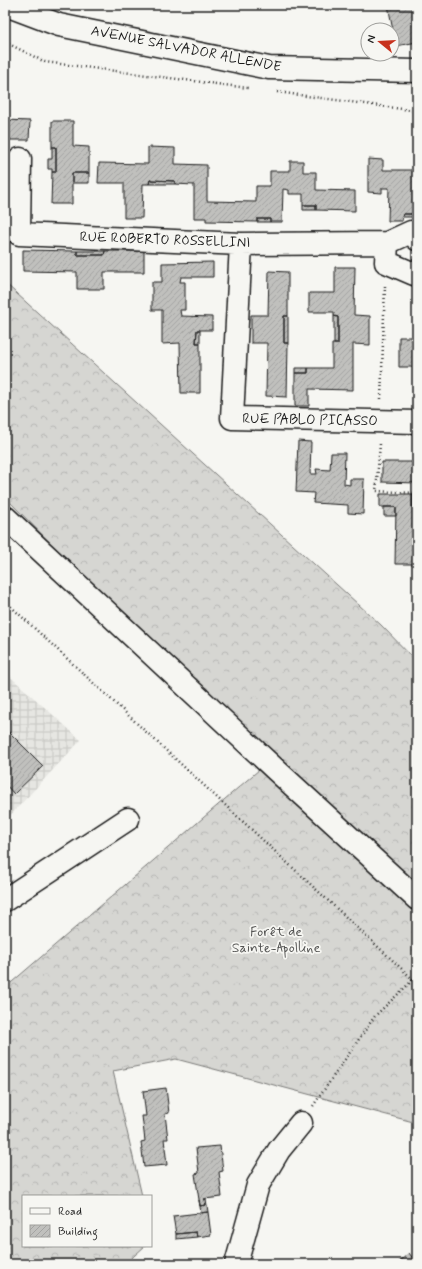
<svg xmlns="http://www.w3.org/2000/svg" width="422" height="1269" font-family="Mynerve,sans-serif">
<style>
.industrial{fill:url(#industrial-grid)}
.forest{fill:url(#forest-crowns);stroke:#797977}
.building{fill:url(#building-hatch);stroke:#1c1c1c}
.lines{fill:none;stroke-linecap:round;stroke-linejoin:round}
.minor-casing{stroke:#1c1c1c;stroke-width:25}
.major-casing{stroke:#1c1c1c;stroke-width:25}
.path{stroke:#1c1c1c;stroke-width:2.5;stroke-dasharray:1 3;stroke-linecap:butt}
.minor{stroke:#f6f6f2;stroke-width:22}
.major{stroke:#f6f6f2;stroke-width:22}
.labels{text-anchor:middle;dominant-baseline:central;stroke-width:3.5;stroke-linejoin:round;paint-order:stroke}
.street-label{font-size:14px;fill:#1c1c1c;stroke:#f6f6f2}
.park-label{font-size:14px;fill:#545453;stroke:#f6f6f2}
</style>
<defs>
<pattern id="industrial-grid" width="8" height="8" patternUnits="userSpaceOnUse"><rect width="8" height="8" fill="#e6e6e2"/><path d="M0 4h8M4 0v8" fill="none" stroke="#c5c5c1"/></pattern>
<pattern id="forest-crowns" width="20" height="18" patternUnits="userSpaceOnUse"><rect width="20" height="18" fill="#d6d6d2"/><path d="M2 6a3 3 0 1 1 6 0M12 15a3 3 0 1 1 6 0" fill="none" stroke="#b7b7b4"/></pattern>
<pattern id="building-hatch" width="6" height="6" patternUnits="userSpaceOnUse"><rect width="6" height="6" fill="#c0c0bd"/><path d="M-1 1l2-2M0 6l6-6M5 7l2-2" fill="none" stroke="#a4a4a2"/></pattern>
</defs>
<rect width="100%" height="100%" fill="#f6f6f2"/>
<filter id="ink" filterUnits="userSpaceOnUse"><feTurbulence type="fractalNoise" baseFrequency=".025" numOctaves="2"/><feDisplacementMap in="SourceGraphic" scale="8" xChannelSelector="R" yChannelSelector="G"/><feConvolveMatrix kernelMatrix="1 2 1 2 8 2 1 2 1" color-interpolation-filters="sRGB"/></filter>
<g filter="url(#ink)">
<path class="industrial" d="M5,672L81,740L5,821Z"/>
<path class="forest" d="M5,283L381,625L417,662V1123L176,1059L113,1071L142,1196H23V1246H145L125,1264H5V988L267,763L5,497Z"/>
<path class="building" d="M388,5H417V42L396,46Z
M5,120L30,121L29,140H5Z
M52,121H73V146L89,147V173H72V204H51L52,172H56V147H52Z
M52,147H56V172H52V169H48V159H52Z
M148,147L175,148V164L207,165V201L256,202V186H270V171H290V161H303V172H316V190L355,191V211L316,210V205H303V194H289V190L283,189L282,222H270V219H257V222L206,221V218H194V185L175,184V181L150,180L149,184H143L142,218H124V183H98L99,163L148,164Z
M368,159L383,160V170H416L417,218L414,217V214H403L402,221H388L389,188H382V193L368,192Z
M72,173H89V183H72Z
M150,180L175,181V184H149Z
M303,205H316V210H303Z
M403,214H414V217H402Z
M257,219H270V222H257Z
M23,250L77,251V255H104L105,251H144V272H104V289H77V272L23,271Z
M77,251H105L104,255H77Z
M213,262V277H181L180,282H185V310H180L181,316L212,317V330H197L196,343H200V393H181L180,343L162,344V310H152V282H162V263Z
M335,267H355L354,315L370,316V345L353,344V390L309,389V406H295V373H308V368H332V344H338V317L334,316V312H309V293H335Z
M269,271L288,272V316H284V343H288L287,397L266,396L267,343H251V315H268Z
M284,316H288V343H284Z
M334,316L338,317V344H334Z
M417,323V399H415L416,367H399V337H417Z
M197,330H200V343H196Z
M295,368H308V373H295Z
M298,441L311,442L310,474H317L316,469L330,470L331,453H345L344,484L350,485V479H364L363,514L348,513V505L313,503L314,493L296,492Z
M382,462H417V483L382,482Z
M380,494H413V508H417V564H395L396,507H380Z
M413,494L417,495V508H413Z
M384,507H396V516H384Z
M5,728L43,766L14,794L5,784Z
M166,1088L169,1113L165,1114L168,1139H164L167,1165L144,1167L141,1142L145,1141L142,1116H146L143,1091Z
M220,1146L223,1171L219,1172L222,1197L204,1199L205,1205L200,1206L195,1174L199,1173L196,1148Z
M204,1199H206L208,1212L201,1213L199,1200L200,1206L205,1205Z
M208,1212L211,1235L197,1237L196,1232L176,1234L173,1216Z
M196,1232L197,1237L176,1239V1234Z
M409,1253L417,1264H399L398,1263Z"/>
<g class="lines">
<defs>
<path id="minor" d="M6,5L59,25L269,68L417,71
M20,159L19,234L241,244L387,243L411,232L417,239
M387,243L386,262L414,274L417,271
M241,244L232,418L417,422
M5,900L128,819
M236,1264L258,1185L279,1150L301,1123"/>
<path id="major" d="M5,517L276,770L417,899"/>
</defs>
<use href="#minor" class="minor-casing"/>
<use href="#major" class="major-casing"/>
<path class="path" d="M5,42L45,62L248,88
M277,92L417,111
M381,399L385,286
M380,444L376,491L417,493
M5,601L417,983
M313,1106L375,1016L413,980"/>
<use href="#minor" class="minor"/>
<use href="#major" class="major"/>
</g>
</g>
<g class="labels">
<g class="street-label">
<text transform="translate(186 49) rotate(11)">AVENUE SALVADOR ALLENDE</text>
<text transform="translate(165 240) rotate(2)">RUE ROBERTO ROSSELLINI</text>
<text transform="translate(310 420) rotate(1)">RUE PABLO PICASSO</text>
</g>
<g class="park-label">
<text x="276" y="932">Forêt de<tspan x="276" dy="16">Sainte-Apolline</tspan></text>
</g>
</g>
<rect width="422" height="1269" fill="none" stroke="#f6f6f2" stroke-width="20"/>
<rect x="10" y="10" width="402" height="1249" fill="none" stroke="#1c1c1c" stroke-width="1.5" filter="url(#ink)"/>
<rect x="22" y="1195" width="130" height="52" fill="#f6f6f2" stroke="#9f9f9c"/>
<rect x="30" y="1208" width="20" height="6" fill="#f6f6f2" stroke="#9f9f9c"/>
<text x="58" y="1215" font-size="12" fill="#1c1c1c">Road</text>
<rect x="30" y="1225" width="20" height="12" fill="url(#building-hatch)" stroke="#9f9f9c"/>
<text x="58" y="1235" font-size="12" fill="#1c1c1c">Building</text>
<g transform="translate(380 42) rotate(288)"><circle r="19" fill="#f6f6f2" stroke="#9f9f9c"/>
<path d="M0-3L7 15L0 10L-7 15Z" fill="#c8321e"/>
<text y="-6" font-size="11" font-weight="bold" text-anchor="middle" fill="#1c1c1c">N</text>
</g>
</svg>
